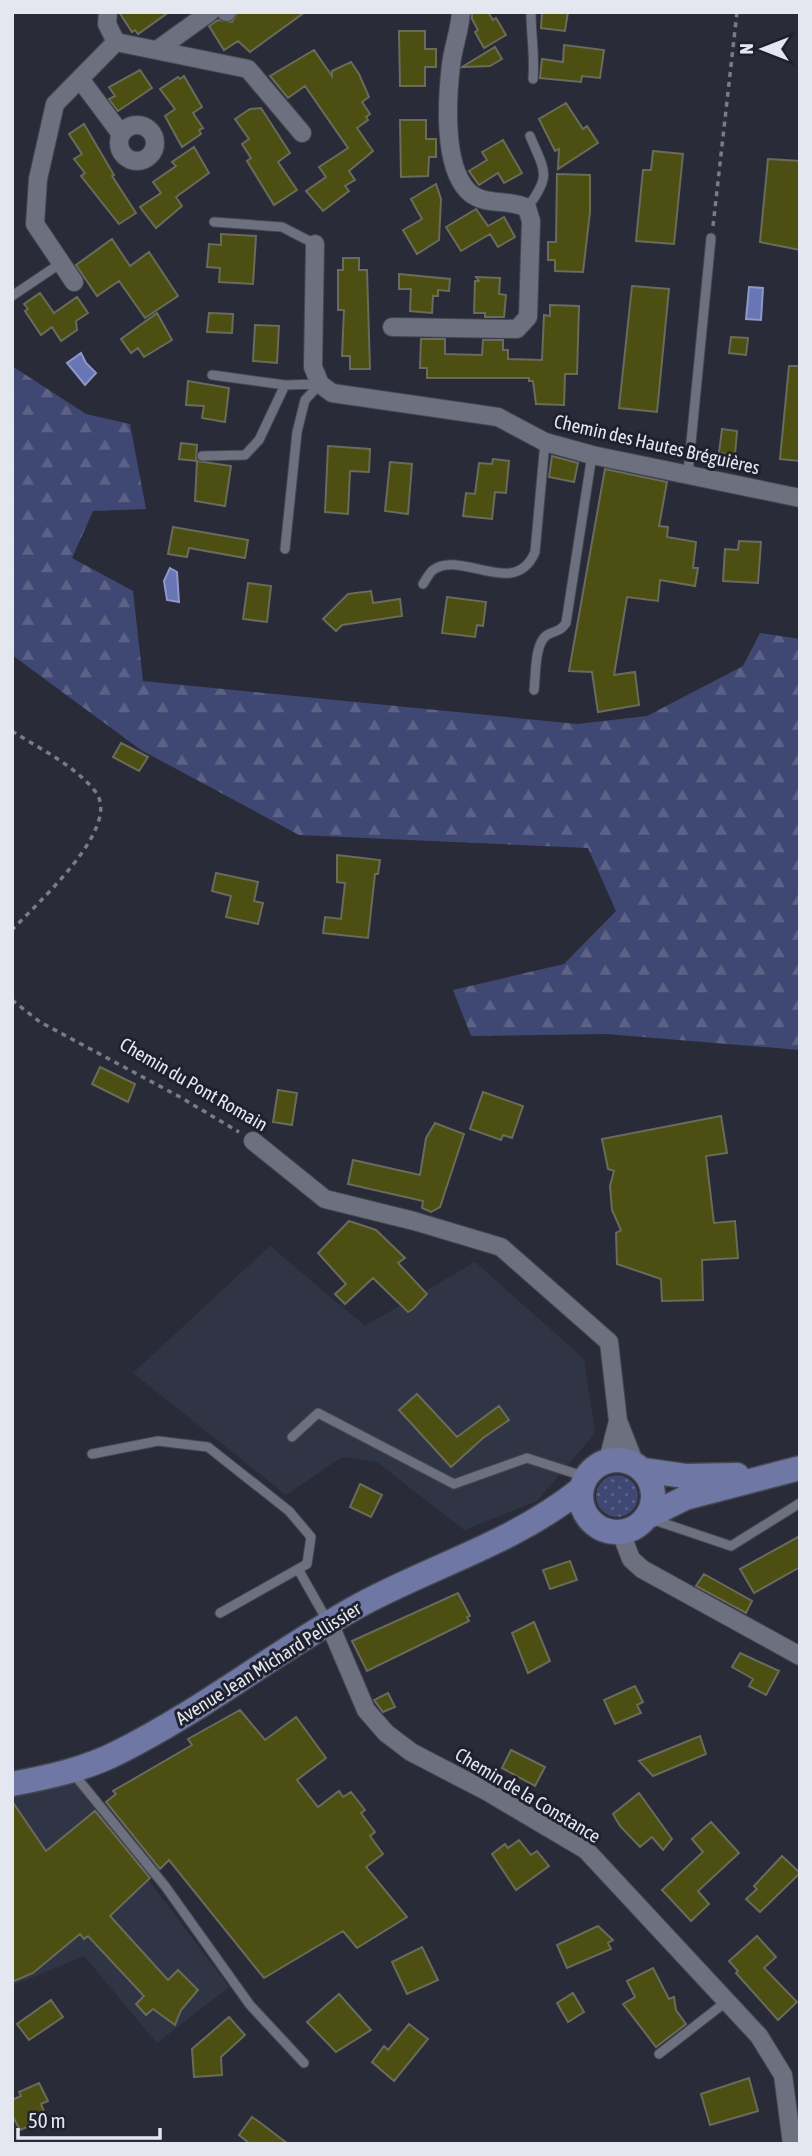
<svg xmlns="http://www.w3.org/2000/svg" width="812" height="2156" font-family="'Asap Condensed',sans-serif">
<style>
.built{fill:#303546}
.grass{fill:url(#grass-dots)}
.forest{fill:url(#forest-firs)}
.water{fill:#6876b6;stroke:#8e98c7;stroke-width:2}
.building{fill:#4d4e11;stroke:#696b5b;stroke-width:2}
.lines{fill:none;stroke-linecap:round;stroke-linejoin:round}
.lane-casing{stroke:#444751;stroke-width:11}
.street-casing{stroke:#444751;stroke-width:20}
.secondary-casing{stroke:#444751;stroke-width:27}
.path{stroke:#797c87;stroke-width:3.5;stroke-dasharray:5 5;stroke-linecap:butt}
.lane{stroke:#6c707f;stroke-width:9}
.street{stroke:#6c707f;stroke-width:18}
.secondary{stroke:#6f78a4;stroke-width:24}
.labels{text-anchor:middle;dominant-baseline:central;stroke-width:6;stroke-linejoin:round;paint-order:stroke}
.street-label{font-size:19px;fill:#e5e7f0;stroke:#1f222e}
</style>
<defs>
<pattern id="grass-dots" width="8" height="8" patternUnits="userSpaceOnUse" patternTransform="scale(1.75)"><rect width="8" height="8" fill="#3f4872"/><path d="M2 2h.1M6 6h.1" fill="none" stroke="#5b6286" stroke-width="1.8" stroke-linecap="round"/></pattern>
<pattern id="forest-firs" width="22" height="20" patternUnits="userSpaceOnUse" patternTransform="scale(1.75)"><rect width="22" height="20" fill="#3f4872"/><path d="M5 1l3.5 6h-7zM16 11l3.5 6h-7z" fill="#5b6286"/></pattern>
</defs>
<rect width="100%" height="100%" fill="#292c38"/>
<path class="built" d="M270,1246L365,1326L475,1262L584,1359L595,1433L537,1501L464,1530L377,1462L342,1457L286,1495L133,1373Z
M76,1784L229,1987L157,2043L84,1956L12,1986V1794Z"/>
<path class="grass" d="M596 1496a21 21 0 1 1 42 0a21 21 0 1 1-42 0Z"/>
<path class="forest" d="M12,366L86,414L130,424L146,509L93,511L72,558L133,591L143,681L577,724L647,716L743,666L760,633L800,639V1050L606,1034L471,1036L453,990L564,964L616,911L588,848L299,835L141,750L12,655Z"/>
<path class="water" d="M749,287L763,288L761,320L746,319Z
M81,353L86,363L96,373L85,385L67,363Z
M170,568L177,572L179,602L167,600L164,581Z"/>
<path class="building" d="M119,12H169L138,34L135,30L132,32Z
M238,12H305L250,52L238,41L224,50L209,26L218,20L232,22Z
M472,12H488L493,20L496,18L506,35L484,48L475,32L478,30L472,19Z
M542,12H568L565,31L541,28Z
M399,31H425V49H436V67H425V86H400Z
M564,45L604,50L600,78L582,76L581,82L540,78L542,59L563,62Z
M495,47L502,59L490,66L462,67Z
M314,50L332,76V71L351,62L359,74L369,97L362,102L370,114L366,117L368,120L357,128L373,151L349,171L355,180L345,186L349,191L323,211L306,191L326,177L319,167L348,148L305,86L288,98L270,76Z
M140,70L152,88L118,111L109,99L115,96L109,87Z
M184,76L202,107L193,113L203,128L199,130L201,134L182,147L165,116L175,109L160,89L178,77L180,79Z
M566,103L583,129L587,126L598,143L558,169L559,149L555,151L539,119Z
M261,108L290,153L278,162L297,190L274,205L247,161L251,158L242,144L249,139L235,119L250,109Z
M400,120H426V139H436V157H429L428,176L401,177Z
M84,124L114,175L112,176L136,213L119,224L81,176L85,173L74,159L82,154L69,134Z
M503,140L522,173L504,183L498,173L479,185L469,171L487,160L482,152Z
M194,147L209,173L176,197L182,206L156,228L140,207L161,193L153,182L176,166L172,162Z
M653,151L683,154L674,244L636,241L643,170H651Z
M768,159L800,161V250L760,242Z
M557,174L590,175V212L583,272L555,271V260H548V242H556Z
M436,184L441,199L439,240L417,254L403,230L422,219L411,199Z
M476,209L488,226L504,217L515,237L498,247L490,234L461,251L446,227Z
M221,234L256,236L253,284L219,282L220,268L207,267L209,244L221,245Z
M112,239L130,266L149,252L178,296L145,318L119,281L97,296L76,265Z
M343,258H359V270H367L370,369H350V356H342L344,310H338V270H343Z
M399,274L450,279L449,291L438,290V296H433L432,313L410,311L411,289H399Z
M476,277L500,278L499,294L506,295L504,317H485V313H474L475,281H479Z
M632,286L669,289L657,412L619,408Z
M40,293L54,313L77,297L88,313L76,321L77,330L61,341L52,327L41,335L25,311L28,309L24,304Z
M550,305L579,306L577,374H565L564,405L536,404L533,381H529V378H427V368H420L421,339H445V354L482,355L483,340H503V350H508V359L542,360L544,315L550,316Z
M157,313L172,340L144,357L138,348L131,353L121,339Z
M209,313L233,314L232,333L207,332Z
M255,325L279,326L277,363L253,361Z
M731,337L748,338L746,355L729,353Z
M789,366H800V461L780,459Z
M188,381L229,388L225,422L202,418L204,406L186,405Z
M722,429L737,431L735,455L719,453Z
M181,443L197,445L196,461L179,459Z
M328,446L370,449L369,472L350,471L348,514L325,512Z
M552,456L578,463L574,482L549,477Z
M493,459L509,461L506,493L495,492L492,519L463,516L466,493L475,494L479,463L492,464Z
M197,461L231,466L225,506L195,501Z
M390,462L412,464L408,514L385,511Z
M605,469L667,482L659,526L668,527L667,537L696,542L693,568H698L695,586L660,580L658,601L627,597L614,675L635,672L639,705L598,712L592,672L569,671Z
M173,527L248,540L245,558L189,548L187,557L168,554Z
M739,541L761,542L758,583L723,581L725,549L738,550Z
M248,583L271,586L267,622L243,619Z
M371,591L373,603L400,599L402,616L342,625L336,631L323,619L348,594Z
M447,597L486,602L483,626L477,625L475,637L442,633Z
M121,743L148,757L139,771L113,757Z
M337,855L380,860L378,874H375L368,938L323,933L325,917L341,919L345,883L337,882Z
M216,873L258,882L254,901L263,903L258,924L226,917L231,896L212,891Z
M100,1067L135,1084L128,1102L92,1084Z
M278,1090L297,1093L292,1125L273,1122Z
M483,1092L523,1106L512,1138L503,1135L501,1140L470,1129Z
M721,1116L727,1153L706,1156L714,1223L735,1221L738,1258L702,1260L703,1300L662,1301L661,1279L617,1264L616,1233L621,1230L612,1210L610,1186L614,1171L608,1169L602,1139Z
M435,1123L464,1134L440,1207L431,1212L422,1208L423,1201L348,1184L353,1160L420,1175L426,1138Z
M349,1221L376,1230L405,1258L398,1263L427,1294L413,1309L408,1312L373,1278L345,1304L335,1294L346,1284L318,1253Z
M417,1394L457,1437L499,1406L509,1420L483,1438L451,1467L399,1410Z
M360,1484L382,1495L371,1517L350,1507Z
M800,1536V1567L754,1593L740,1569Z
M570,1561L577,1580L550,1589L543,1570Z
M704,1574L752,1601L746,1613L696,1586Z
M458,1593L470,1616L467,1617L469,1621L367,1671L352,1641Z
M534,1622L550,1661L528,1673L512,1633Z
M740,1653L779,1671L766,1695L749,1686L753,1679L732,1667Z
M635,1686L643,1702L637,1705L641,1713L615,1724L604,1700Z
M388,1693L395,1707L383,1712L374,1700Z
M240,1710L265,1740L296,1717L326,1758L297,1780L318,1807L339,1791L343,1797L351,1792L365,1810L361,1813L375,1832L370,1836L383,1854L366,1867L407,1917L357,1948L343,1931L264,1978L169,1860L160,1869L106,1802L116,1794L113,1791L192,1745L188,1739Z
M700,1736L706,1754L653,1776L639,1761Z
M511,1750L545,1767L535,1786L502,1768Z
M639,1793L672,1839L663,1850L652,1837L640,1847L620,1826L613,1814Z
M12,1801L46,1851L95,1811L150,1878L110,1916L168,1980L178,1970L198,1990L181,2010L175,2025L153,2009L146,2015L136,2004L144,1996L88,1936L84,1939L80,1934L33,1973L12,1982Z
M711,1822L739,1853L698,1891L709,1904L691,1921L662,1890L703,1852L692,1839Z
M519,1840L531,1855L537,1851L549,1866L516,1890L492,1854L505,1844L508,1848Z
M782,1856L800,1873L760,1912L746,1899L757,1889L754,1886Z
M598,1926L613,1940L608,1943L611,1949L567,1968L557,1945Z
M757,1936L776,1957L764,1968L797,2002L778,2020L736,1973L738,1971L729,1961Z
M422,1947L438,1980L407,1994L392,1962Z
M653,1968L669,1999L674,1997L676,2010L686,2024L656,2047L623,2004L635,1997L627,1981Z
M573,1993L584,2012L568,2022L557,2003Z
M339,1994L371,2030L336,2052L307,2022Z
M51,2000L63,2017L29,2040L17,2024Z
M229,2017L245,2035L221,2057L222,2075L194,2077L192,2049Z
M409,2024L428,2039L394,2081L372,2062L384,2046L388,2050Z
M749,2078L758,2111L710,2125L701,2094Z
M39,2083L48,2101L41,2104L47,2119L20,2130L12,2115V2100L21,2096L19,2092Z
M252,2117L262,2124L288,2144H250L239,2135Z"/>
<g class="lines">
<defs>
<path id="lane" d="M531,12C531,36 535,56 533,79
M527,208C552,175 545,172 530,136
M214,222L282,227L315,244
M12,296L61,263
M212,375L285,385L320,384
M202,456L245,455L259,440L285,385
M688,473L711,238
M285,549L297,432L305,400L320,384
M423,584C426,580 429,573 433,570C461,549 515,600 535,552L545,442
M534,690C536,676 534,644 547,635C556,630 560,632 566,623L592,455
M292,1437L318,1413L454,1484L527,1458L586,1477
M92,1454L158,1441L208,1447L289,1511L311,1537L307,1564L220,1613
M654,1520L731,1546L800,1503
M298,1569L328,1622
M73,1773L165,1886L250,2005L304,2063
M659,2054L727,2001"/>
<path id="street" d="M108,12L107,24L116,42L248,69L302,133
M226,12H227
M157,50L210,12
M80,79L121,134
M119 143a18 18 0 1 1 36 0a18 18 0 1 1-36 0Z
M315,244L313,367L320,384L332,393L498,417L545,442L592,455L800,498
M74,282L35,224L38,179L55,104L116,42
M392,327L517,329L528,317L531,221L527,208C508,198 482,207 467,190C443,164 447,99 451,65C453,47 460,30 461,12
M253,1141L325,1199L414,1221L501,1247L609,1342L618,1421L635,1464
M608,1460L618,1421
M621,1533L631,1559L642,1569L800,1656
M329,1623L366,1710L386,1733L411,1752L488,1792L586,1850L759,2036L783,2075L792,2144"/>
<path id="secondary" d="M581 1496a36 36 0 1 1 72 0a36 36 0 1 1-72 0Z
M643,1470L685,1476L737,1475
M647,1517L685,1498L800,1468
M12,1784C49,1777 86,1769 119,1752C203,1710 278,1650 360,1605C436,1564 512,1544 581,1489"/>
</defs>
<use href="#lane" class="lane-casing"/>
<use href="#street" class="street-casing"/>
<use href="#secondary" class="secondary-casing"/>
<path class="path" d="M713,226L737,12
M12,731C40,749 74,765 95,791C124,827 35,905 12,930
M12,1000L40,1022L180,1097L239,1132"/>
<use href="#lane" class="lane"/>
<use href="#street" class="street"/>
<use href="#secondary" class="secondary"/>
</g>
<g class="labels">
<g class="street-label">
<text transform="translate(657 444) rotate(13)">Chemin des Hautes Bréguières</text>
<text transform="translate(194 1084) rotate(30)">Chemin du Pont Romain</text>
<text transform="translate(268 1663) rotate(-32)">Avenue Jean Michard Pellissier</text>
<text transform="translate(528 1795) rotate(31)">Chemin de la Constance</text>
</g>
</g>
<rect width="812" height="2156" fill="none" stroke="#e5e7f0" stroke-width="28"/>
<g transform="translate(763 49) rotate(270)" stroke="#1f222e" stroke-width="5" paint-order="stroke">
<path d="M0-5L12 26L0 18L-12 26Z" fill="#e5e7f0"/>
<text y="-10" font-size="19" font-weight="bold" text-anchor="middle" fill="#e5e7f0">N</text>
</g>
<path d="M18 2128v10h142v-10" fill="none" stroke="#e5e7f0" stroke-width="3.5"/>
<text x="28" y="2128" font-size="21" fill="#e5e7f0" stroke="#1f222e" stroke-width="5" paint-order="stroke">50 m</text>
</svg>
